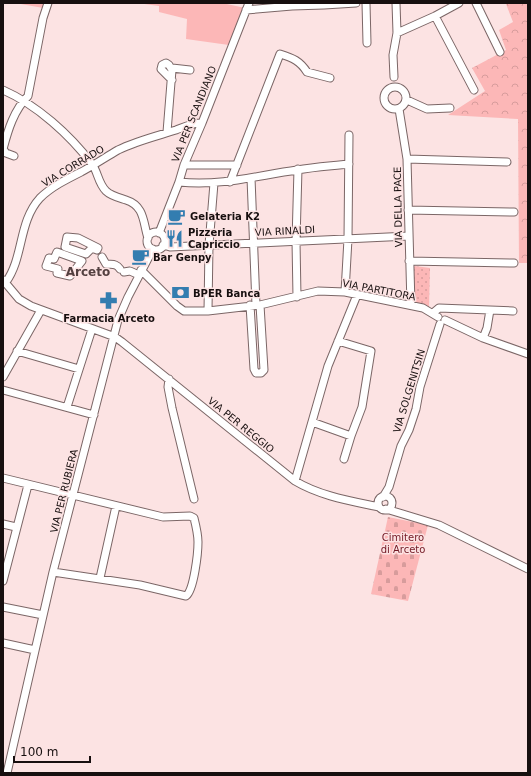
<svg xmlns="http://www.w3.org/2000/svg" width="531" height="776" font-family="'DejaVu Sans',sans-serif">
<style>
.grass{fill:url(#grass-dots)}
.forest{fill:url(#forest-crowns)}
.cemetery{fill:url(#cemetery-stones)}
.garden{fill:#fcb7b7}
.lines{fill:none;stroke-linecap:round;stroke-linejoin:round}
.minor-casing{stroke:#7b6666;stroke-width:9}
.minor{stroke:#fff;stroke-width:7}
.labels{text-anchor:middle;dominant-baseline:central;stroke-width:3;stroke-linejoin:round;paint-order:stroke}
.street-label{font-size:10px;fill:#170f0f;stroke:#fce3e3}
.poi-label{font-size:10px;font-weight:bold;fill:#170f0f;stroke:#fce3e3;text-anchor:start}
.park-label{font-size:10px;fill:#721824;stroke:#fce3e3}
.quarter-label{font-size:12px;font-weight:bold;fill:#534040;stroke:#fce3e3}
</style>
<defs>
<pattern id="grass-dots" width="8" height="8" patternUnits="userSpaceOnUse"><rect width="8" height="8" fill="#fcb7b7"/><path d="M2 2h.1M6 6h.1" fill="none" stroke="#d79c9c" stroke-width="1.8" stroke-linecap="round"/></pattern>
<pattern id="forest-crowns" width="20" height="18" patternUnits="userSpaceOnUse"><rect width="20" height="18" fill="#fcb7b7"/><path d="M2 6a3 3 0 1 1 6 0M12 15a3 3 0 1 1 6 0" fill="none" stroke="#d79c9c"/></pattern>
<pattern id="cemetery-stones" width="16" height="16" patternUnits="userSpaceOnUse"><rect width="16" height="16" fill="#fcb7b7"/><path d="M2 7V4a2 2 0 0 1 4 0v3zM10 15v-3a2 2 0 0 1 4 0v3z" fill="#d79c9c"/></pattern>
</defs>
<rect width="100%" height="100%" fill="#fce3e3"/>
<path class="grass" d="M415,266L430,268L429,308L417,304L415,302L413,268Z"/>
<path class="forest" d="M508,3H528V263H519L518,119L448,115L485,91L472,68L506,50L499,30L513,22L506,4Z"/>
<path class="cemetery" d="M388,517L428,525L408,601L371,594Z"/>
<path class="garden" d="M15,3H52L49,9Z
M137,3H222L250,9L236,46L186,39L187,19L159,12V6Z"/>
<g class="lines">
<defs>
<path id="minor" d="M366,3L367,43
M476,3L500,52
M324,5L356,3
M246,10L292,6L324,5L327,3
M435,16L474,90
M397,33L435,16L459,3
M172,68L190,70
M394,77L393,55L397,33L396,3
M384 98a11 11 0 1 1 22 0a11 11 0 1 1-22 0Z
M3,90C37,105 70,135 92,164C98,172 98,183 106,191C111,196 120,198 126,200C145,206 143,223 148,238
M407,100L427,109L450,108
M399,109L407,159L411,305
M167,132L172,70L169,65L166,63L162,65L161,69L172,80
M14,156L6,153L3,149C8,130 14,110 28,96L43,18L48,3
M407,159L507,162
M184,165H237
M251,178L256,305
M179,182C223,186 255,176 297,170C315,167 332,166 349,164
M230,182L280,54C293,58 300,61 307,72L330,78
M408,210L514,212
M147 241a9 9 0 1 1 18 0a9 9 0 1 1-18 0Z
M159,233L179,182L184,165L202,123L249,3
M67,237L78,238L98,248L97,250L92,248L86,254L65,247Z
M163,245L170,247L409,236
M57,252L82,261L70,276L57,273L58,269L46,266L49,258L54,259Z
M102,257L106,264C112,265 116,263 120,269
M409,261L514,263
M141,270L177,306L184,311H208L260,305L318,291L345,292L423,308L438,317
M124,272L130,271L139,275
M3,280L19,299L31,306L115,337L122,342L295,481C320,496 351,501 379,507
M6,282C24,257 18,222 40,198C51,187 67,179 81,172C94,165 106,157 118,150C136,141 157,136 176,130C184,127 194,122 202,123
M345,292L348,239L349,135
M297,297L296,241L298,169
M250,305L254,369L256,373H261L264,370L260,305
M208,311L209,245L214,183
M433,313L439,308L490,310
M445,320L483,338L528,354
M483,338L487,328L490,310L513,311
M17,351L79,369
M3,377L41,310
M169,379L168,387L172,408L194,499
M3,390L94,415
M67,407L92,329
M312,422L351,436L362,407L371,351L338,341
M344,459L351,436
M3,478L163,517L190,516L194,518C196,526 198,534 198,542C198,553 194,590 186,596L140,585L53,572
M295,481L328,366L357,295
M378 503a7 7 0 1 1 14 0a7 7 0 1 1-14 0Z
M383,497L389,487L401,446L409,430L416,409L420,387L440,324
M386,509L439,525L528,569
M3,524L16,527
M100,578L116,506
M3,581L28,485
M3,607L43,615
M3,643L35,650
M7,773L53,572L118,320L128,297L153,249"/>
</defs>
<use href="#minor" class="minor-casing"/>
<use href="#minor" class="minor"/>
</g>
<defs>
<symbol id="cafe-bare" viewBox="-9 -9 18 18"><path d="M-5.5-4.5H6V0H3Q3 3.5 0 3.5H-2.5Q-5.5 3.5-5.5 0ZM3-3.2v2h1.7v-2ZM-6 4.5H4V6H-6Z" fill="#337db0" stroke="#fce3e3" stroke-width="2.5" paint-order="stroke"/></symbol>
<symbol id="restaurant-bare" viewBox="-9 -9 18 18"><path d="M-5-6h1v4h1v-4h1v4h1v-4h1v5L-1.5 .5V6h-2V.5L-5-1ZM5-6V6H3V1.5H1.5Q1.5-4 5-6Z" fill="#337db0" stroke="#fce3e3" stroke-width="2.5" paint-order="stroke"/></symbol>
<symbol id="bank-bare" viewBox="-9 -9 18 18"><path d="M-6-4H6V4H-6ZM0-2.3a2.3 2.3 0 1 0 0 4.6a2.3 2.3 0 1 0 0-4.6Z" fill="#337db0" stroke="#fce3e3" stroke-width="2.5" paint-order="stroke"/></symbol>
<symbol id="pharmacy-bare" viewBox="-9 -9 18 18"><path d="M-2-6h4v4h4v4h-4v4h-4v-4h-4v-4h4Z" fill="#337db0" stroke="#fce3e3" stroke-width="2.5" paint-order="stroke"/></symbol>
</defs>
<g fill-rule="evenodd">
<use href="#cafe-bare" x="164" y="204" width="25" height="25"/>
<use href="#restaurant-bare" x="162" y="226" width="25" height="25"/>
<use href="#cafe-bare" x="128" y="244" width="25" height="25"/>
<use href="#bank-bare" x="168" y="280" width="25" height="25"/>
<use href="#pharmacy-bare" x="96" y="288" width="25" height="25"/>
</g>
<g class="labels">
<g class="street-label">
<text transform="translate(194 114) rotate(-68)">VIA PER SCANDIANO</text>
<text transform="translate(73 166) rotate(-31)">VIA CORRADO</text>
<text transform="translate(398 207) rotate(-91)">VIA DELLA PACE</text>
<text transform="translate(285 231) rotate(-3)">VIA RINALDI</text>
<text transform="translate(379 290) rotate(11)">VIA PARTITORA</text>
<text transform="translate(409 391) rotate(-73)">VIA SOLGENITSIN</text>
<text transform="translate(241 425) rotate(39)">VIA PER REGGIO</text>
<text transform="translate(64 491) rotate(-76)">VIA PER RUBIERA</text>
</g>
<g class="poi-label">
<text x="190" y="216">Gelateria K2</text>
<text x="188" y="232">Pizzeria<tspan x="188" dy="12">Capriccio</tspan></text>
<text x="153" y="257">Bar Genpy</text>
<text x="193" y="293">BPER Banca</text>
<text x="109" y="318" text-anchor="middle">Farmacia Arceto</text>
</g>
<g class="park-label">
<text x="403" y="537">Cimitero<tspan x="403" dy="12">di Arceto</tspan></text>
</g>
<g class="quarter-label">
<text x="88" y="272">Arceto</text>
</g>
</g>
<rect width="531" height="776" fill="none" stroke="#170f0f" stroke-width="8"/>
<path d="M14 756v6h76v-6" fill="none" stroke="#170f0f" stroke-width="2"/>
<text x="20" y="756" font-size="12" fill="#170f0f" stroke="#fce3e3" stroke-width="3" paint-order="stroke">100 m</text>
</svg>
